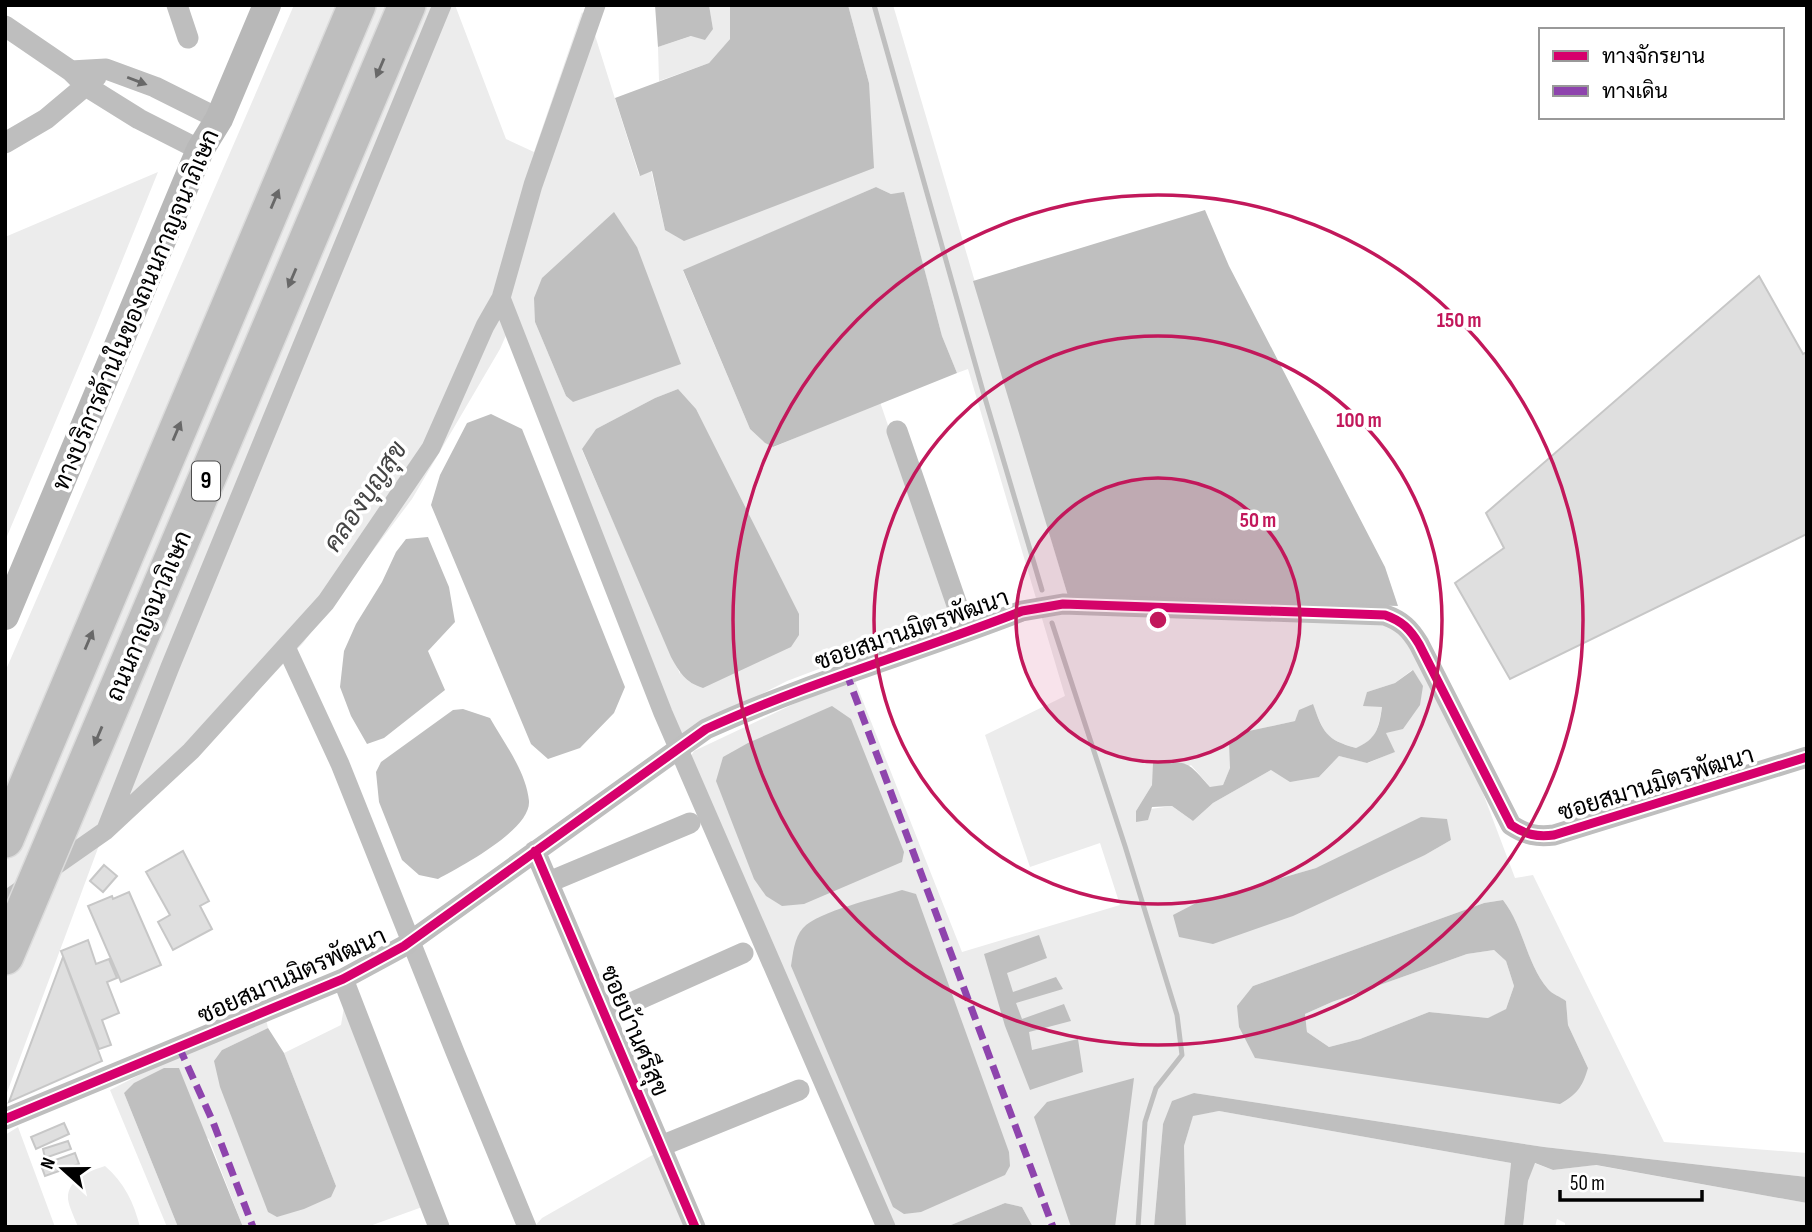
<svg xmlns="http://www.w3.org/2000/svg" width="1812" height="1232" font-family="'Sofia Sans Condensed',Sarabun,sans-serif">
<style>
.green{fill:#ececec;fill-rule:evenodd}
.water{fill:#bfbfbf;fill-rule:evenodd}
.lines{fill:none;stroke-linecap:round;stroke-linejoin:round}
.stream{stroke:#bfbfbf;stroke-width:5}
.canal{stroke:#bfbfbf;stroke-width:19}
.building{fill:#dfdfdf;stroke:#c7c7c7;stroke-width:2}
.highway-casing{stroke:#dbdbdb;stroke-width:40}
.street{stroke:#bebebe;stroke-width:21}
.secondary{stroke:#b8b8b8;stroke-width:28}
.highway{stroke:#bebebe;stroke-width:37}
.quiet{stroke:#8e44ad;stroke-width:7;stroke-dasharray:14 7;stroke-linecap:butt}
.cycleway-casing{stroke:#fff;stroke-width:13}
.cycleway{stroke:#d6006c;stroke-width:9}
.oneway{fill:#686868}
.ring{fill:none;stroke:#c2185b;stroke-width:3.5}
.labels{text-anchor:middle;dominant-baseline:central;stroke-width:7;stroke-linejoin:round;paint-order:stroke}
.shield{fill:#fff;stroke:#4c4c4c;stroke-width:2}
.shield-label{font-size:23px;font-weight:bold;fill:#000}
.street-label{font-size:24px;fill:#000;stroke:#fff}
.water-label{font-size:26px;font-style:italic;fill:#444;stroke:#fff}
.centre{fill:#c2185b;stroke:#fff;stroke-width:3.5}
.ring-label{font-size:21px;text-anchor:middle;font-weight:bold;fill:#c2185b;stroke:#fff;stroke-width:7;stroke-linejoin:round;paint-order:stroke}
</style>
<rect width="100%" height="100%" fill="#fff"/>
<path class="green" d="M294,5H455L506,139L534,152L582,12L593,29L639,175L651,170L665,230L869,83L848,5H893L1068,596L1390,622L1405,638L1475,772L1515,878L1533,875L1664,1142L1807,1153V1177L1544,1147L1194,1093L1163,1124L1154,1227H1033L1022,1207L1005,1203L946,1227H876L682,771L694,751L853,676L962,952L1120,905L1100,843L1030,867L985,735L1065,696L968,369L957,373L942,336L904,193L891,194L876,187L683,271L750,429L765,443L774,447L880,402L954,618L787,681L669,741L507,333L500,349L412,499L303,643L194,758L101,840L5,1098V672ZM614,213L637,247L573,402L566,396L535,322ZM678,389L680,674L582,450L596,429L655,398ZM1412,670L1385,733L1394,752L1368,763L1339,756L1319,777L1271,770L1213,803L1193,821L1172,806L1136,811L1152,785L1191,765L1211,788L1223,785L1245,732L1295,721L1312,704C1326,733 1322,738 1356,748C1377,739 1378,729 1382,707L1367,692L1395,683ZM1451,840L1425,855L1198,902L1316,868ZM1503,900C1524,927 1526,963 1548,989C1552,994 1561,998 1566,1001L1568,1025L1588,1068L1371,1074L1256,1058L1253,986L1484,903Z
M709,5H730V39L709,63L659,81L658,47L713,29Z
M158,172L92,335L5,541V237Z
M1494,950L1506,961L1514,986L1506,1009L1489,1018L1429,1012L1360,1039L1329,1047L1307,1032L1305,1014L1332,1002L1467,954Z
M345,1001L425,1206L367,1227H243L209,1139L124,1093L178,1227H167L110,1090L147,1071L266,1019L268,1028L222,1050L336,1186L284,1053L341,1025Z
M1219,1111L1511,1163L1504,1227H1186L1184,1146L1193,1115Z
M18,1127L55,1227H5V1135Z
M656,1153L687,1227H534L542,1218Z
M1534,1163L1553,1170L1595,1165L1807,1203V1227H1565V1223L1557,1219L1555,1227H1523L1528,1181Z
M105,1166C124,1182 134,1203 140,1227H78C75,1219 69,1207 68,1199C67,1179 90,1171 105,1166Z"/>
<path class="water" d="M655,5H709L713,29L705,40L691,36L658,47Z
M730,5H848L869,83L874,168L684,241L665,230L652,171L640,176L615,98L709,63L730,39Z
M876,187L891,194L904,192L942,336L957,373L773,447L765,443L750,429L683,270Z
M1205,210L1229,266L1385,567L1398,606L1068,596L973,281Z
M614,212L637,247L681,364L573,402L566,396L535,322L534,298L542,278Z
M678,389L696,409L799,614V635L791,647L703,688C685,682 680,673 671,657L582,449L596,429L655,398Z
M491,414L522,429L625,687L614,713L580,748L548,759L531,744L431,505L440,475L467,423Z
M428,537L449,587L455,622L428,651L445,690L384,738L367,744L351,716L340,687L344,651L356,624L382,582L396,552L406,539Z
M1413,670L1423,686L1420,705L1403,729L1386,733L1395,752L1367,763L1339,756L1319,777L1290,782L1271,770L1213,803L1193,821L1172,806L1152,807L1148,820L1136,822V811L1152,785L1153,763C1188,760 1188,762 1210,787L1223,785L1230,768L1229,742L1244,732L1295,721L1299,710L1313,704C1323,732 1326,740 1356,748C1376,739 1379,729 1382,707L1363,706L1367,692L1395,683Z
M832,706L851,719L904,852L902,862L804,904L782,906L766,896L754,879L716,781L723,757L748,743Z
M463,709L490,718C504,743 526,771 529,801C531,830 460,867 438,879L419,875L402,860L379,802L376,772L381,762L453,710Z
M1421,817L1447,819L1451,840L1425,855L1293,916L1213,944L1179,937L1173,915L1198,902L1316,868Z
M902,890L916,894L1009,1152L1010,1166L1005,1175L921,1212L904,1214L893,1207L791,966C793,954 794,938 803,928C819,911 878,898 902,890Z
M1503,900C1524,927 1526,963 1548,989C1552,994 1561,997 1566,1001L1568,1025L1588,1068C1582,1088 1577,1094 1560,1104L1255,1058L1239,1027L1237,1006L1253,986L1484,903ZM1494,950L1506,961L1514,986L1506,1009L1488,1018L1429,1012L1360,1039L1329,1047L1307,1032L1305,1014L1332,1002L1467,954Z
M1039,935L1047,958L1007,973L1013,992L1056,977L1063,989L1016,1003L1022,1019L1064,1004L1071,1021L1029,1032L1032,1050L1078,1039L1083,1072L1030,1090L1005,1026L984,954Z
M268,1028L284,1053L336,1186L331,1197L304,1209L277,1217L268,1212L220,1087L214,1061L222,1050Z
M164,1068H179L243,1227H178L124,1093L134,1083Z
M1134,1078L1115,1227H1071L1034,1117L1047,1102Z
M1194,1093L1544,1147L1807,1177V1203L1596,1165L1553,1170L1535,1163L1528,1181L1523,1227H1504L1511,1163L1219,1111L1193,1116L1184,1146L1186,1227H1154L1163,1124L1172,1101Z
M1005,1203L1022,1207L1033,1227H946Z"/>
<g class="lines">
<path class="stream" d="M874,5L982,388L1042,590
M1052,623L1125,846L1177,1015L1182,1055L1156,1088L1145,1122L1138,1227"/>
<path class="canal" d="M501,298L663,713L886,1227
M286,647L340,764L455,1052L527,1227
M107,827L170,667L442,5
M5,901L105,831L191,751L326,602L431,448L485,326L501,298L533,185L596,5"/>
</g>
<path class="building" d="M1759,276L1803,354L1807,352V534L1510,679L1455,583L1504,548L1486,513Z
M183,851L209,901L200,906L212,929L173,950L158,922L170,915L146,872Z
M104,865L117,876L103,892L90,881Z
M129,892L161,965L121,982L88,906L112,896L113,899Z
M88,940L96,964L109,959L117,978L107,982L119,1013L102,1020L111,1045L99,1049L61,951Z
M63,957L102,1061L9,1102Z
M64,1123L69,1134L36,1149L31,1137Z
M68,1141L71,1149L45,1158L43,1149Z
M75,1153L79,1164L45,1176L41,1165Z"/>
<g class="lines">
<defs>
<path id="highway" d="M5,839L357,5
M5,956L407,5"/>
</defs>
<use href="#highway" class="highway-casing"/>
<path class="street" d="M177,5L188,38
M5,26L71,71L86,86L139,119L200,150
M71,71L106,69L155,87L219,119
M5,143L46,119L96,77
M897,431L966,631
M535,851L695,1227
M549,882L690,823
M343,979L439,1227
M606,1014L743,953
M5,1119L343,979L404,946L706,729C809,682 917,652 1022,611L1063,604L1385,615C1402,621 1410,629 1419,644L1511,825C1526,835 1537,837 1554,835L1807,757
M661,1146L799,1090"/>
<path class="secondary" d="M5,616L184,188L200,150L219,119L267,5"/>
<use href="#highway" class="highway"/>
<path class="quiet" d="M846,672L1053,1227
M179,1047L213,1122L253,1227"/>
<defs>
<path id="cycleway" d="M535,851L695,1227
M5,1119L343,979L404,946L706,729C809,682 917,652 1022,611L1063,604L1385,615C1402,621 1410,629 1419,644L1511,825C1526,835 1537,837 1554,835L1807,757"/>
</defs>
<use href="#cycleway" class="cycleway-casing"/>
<use href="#cycleway" class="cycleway"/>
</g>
<defs><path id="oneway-solid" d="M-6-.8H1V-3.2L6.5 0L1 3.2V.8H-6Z" transform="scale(1.75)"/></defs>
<g class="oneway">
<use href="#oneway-solid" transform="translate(380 68) rotate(113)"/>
<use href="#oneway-solid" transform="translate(137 81) rotate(21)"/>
<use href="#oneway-solid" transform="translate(275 199) rotate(-67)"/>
<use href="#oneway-solid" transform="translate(292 278) rotate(113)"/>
<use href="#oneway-solid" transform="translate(177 431) rotate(-67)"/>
<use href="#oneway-solid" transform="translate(89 640) rotate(-67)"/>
<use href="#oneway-solid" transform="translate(98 736) rotate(113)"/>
</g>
<circle cx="1158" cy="620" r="142" fill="#c2185b" fill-opacity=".12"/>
<g class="ring">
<circle cx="1158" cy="620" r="142"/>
<circle cx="1158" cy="620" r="284"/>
<circle cx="1158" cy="620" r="425"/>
</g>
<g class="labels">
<rect class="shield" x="192" y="461.5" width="28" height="39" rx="5"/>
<g class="shield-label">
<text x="206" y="481">9</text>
</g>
<g class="street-label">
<text transform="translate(136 310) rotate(-67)">ทางบริการด้านในของถนนกาญจนาภิเษก</text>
<text transform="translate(149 616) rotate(-67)">ถนนกาญจนาภิเษก</text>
<text transform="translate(912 630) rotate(-19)">ซอยสมานมิตรพัฒนา</text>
<text transform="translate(1656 784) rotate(-17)">ซอยสมานมิตรพัฒนา</text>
<text transform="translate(292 976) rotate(-24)">ซอยสมานมิตรพัฒนา</text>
<text transform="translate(634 1031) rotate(67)">ซอยบ้านศรีสุข</text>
</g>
<g class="water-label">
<text transform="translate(366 497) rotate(-56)">คลองบุญสุข</text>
</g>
</g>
<circle cx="1158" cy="620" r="10" class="centre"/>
<g class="ring-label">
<text x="1459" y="327">150 m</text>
<text x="1359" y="427">100 m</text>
<text x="1258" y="527">50 m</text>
</g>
<rect width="1812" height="1232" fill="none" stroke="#000000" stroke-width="14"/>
<rect x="1539" y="28" width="245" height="91" fill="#ffffff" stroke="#999999" stroke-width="2"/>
<rect x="1553" y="51" width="35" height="10" fill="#d6006c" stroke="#999999" stroke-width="2"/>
<text x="1602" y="63" font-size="21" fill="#000000">ทางจักรยาน</text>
<rect x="1553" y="86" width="35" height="10" fill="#8e44ad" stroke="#999999" stroke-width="2"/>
<text x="1602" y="98" font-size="21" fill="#000000">ทางเดิน</text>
<g transform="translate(63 1169) rotate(291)" stroke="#ffffff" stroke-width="5" paint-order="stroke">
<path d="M0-5L12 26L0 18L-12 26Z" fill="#000000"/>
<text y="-10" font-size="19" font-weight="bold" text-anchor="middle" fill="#000000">N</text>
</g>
<path d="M1560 1190v10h142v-10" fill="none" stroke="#000000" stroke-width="3.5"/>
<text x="1570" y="1190" font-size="21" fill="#000000" stroke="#ffffff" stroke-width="5" paint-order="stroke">50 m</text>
</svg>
